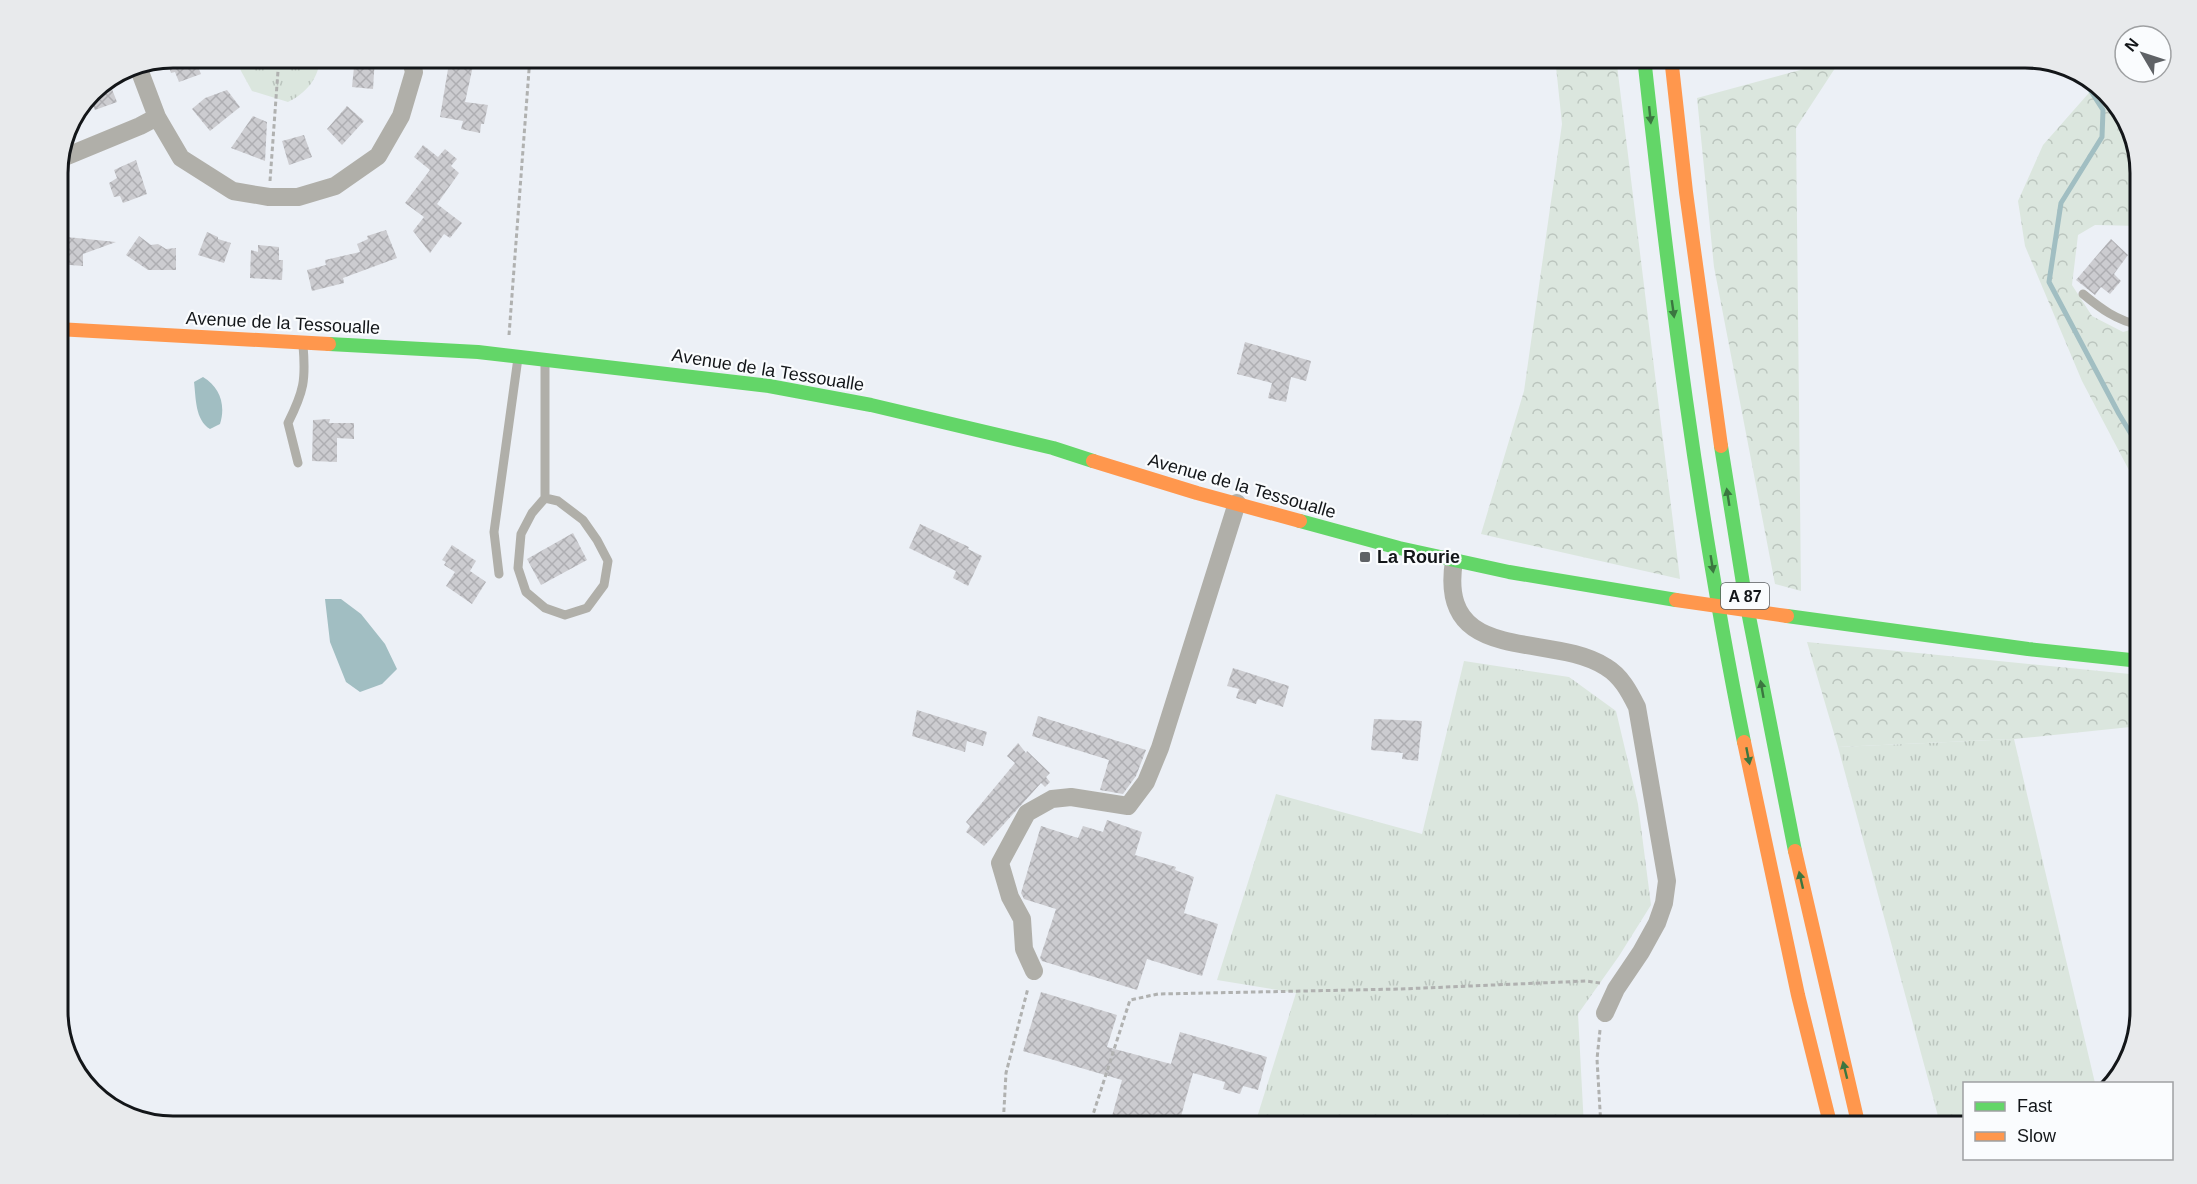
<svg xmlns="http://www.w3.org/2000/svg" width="2197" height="1184" font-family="Arial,sans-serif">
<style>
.grass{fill:url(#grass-tufts)}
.forest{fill:url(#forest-crowns)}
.water{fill:#a1bec2}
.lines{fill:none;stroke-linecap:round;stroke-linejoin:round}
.stream{stroke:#a1bec2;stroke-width:5}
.building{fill:url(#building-cross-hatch)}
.path{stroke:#b0b1b0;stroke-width:3;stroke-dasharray:4.5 3;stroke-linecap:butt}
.lane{stroke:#b0afa9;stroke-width:9}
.street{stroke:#b0afa9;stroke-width:18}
.fast{stroke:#63d668;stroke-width:14}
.slow{stroke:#ff974d;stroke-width:14}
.slow-bridge{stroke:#ff974d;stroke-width:14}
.oneway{fill:#3b7640}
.poi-dot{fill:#5f6266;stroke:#fafcfe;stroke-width:2}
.labels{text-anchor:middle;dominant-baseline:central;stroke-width:4.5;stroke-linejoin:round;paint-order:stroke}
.shield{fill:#fafcfe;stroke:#585b5e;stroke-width:1.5}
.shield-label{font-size:16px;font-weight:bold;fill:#131619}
.street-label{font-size:18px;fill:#131619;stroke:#fafcfe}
.poi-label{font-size:18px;font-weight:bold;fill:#131619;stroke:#fafcfe;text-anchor:start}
.rim{fill:none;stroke:#131619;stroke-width:3}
</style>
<defs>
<pattern id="grass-tufts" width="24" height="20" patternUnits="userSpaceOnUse" patternTransform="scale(1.5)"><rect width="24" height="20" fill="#dbe6de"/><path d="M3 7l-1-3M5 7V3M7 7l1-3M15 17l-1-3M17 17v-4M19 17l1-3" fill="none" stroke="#bbc5be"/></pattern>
<pattern id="forest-crowns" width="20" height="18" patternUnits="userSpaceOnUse" patternTransform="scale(1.5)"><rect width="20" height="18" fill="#dbe6de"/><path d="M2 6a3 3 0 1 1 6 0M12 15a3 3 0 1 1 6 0" fill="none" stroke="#bbc5be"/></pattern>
<pattern id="building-cross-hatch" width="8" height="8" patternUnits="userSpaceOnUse" patternTransform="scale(1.5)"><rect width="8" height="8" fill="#ccccd0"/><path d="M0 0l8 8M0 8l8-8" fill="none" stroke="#aeaeb2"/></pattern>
</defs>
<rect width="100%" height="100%" fill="#ecf0f6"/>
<path class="grass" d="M236,57H320C319,79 306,93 288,102L252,91L241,71Z
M1464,661L1569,677L1616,711L1638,804L1651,905L1619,956L1578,1014L1584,1127H1254L1296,993L1217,980L1276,794L1422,834Z
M2014,739L2095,1083L1964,1084V1127H1941L1838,747Z"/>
<path class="forest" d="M1555,57H1616L1680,579L1481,534L1524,391L1562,124Z
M1841,59L1796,128L1801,591L1775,584L1714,267L1697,98Z
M2095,86L2121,109L2140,165V226L2095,225L2078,235L2072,285L2092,316L2123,332L2140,327V491L2082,381L2025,246L2018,201L2043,145Z
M1807,642L2140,675V726L2014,739L1838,747Z"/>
<path class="water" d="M203,377C220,387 226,405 220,424L210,429C195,420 196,398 194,382Z
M325,599H341L361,614L385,644L397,669L382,684L360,692L346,682L330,642Z"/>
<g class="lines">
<path class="stream" d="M2085,77L2087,85L2103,110L2102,137L2061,203L2049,282L2119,414L2140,449"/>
</g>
<path class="building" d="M172,57H194L201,74L179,82L175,72L171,73L166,58Z
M355,57H375L373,89L352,87Z
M450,57H475L465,102L488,105L484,124H481L480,133L461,129L463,121L440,117Z
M108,79L117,102L95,110L89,96L91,91Z
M227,90L240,107L210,131L192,109L205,98Z
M347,106L364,121L342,145L327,129Z
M253,116L267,122L265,161L231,148Z
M304,135L312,157L289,165L282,141Z
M423,145L438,157L445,149L457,159L451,166L459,173L437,204L462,223L450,238L444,234L430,253L413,231L424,217L405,203L430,170L414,157Z
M136,160L147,194L123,203L120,196L114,197L109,183L117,178L114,170Z
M386,230L397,258L343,278L344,283L312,291L307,270L326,265L325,260L360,252L357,244L368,239L367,236Z
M207,232L218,237V239L231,243L224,263L198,255Z
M57,236L116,242L83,254V266L57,264Z
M139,236L151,245L158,244L166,249L176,248V270H148L126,255Z
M2111,239L2128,255L2114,274L2121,281L2110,294L2101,287L2095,295L2076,280Z
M258,245L279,247V260H283L282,280L250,278L251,250L258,252Z
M1245,342L1311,361L1306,381L1291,377L1286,402L1268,398L1272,383L1237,374Z
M330,419L329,423H354V439L337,438V462L312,461L313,420Z
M920,524L969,547L968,549L982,556L968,586L953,578L956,571L909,548Z
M573,533L587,560L541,585L527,559Z
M452,545L476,561L470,571L486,582L472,604L446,586L455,572L444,565L446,562L442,560Z
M1233,668L1289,686L1283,707L1258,699L1256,704L1236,698L1239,689L1227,686Z
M917,710L987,732L983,746L967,741L965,752L912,736Z
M1038,716L1146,750L1136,776L1123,794L1100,790L1109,760L1032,736Z
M1374,719L1422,721L1418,761L1402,759L1403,753L1371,750Z
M1018,743L1026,753L1027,751L1050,773L1046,777L1050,782L1045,787L1041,783L984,846L966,832L970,826L966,822L1015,763L1007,756Z
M1107,820L1142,832L1135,855L1176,867L1175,870L1194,877L1184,913L1218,924L1202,976L1147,959L1137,990L1042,961L1040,958L1056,909L1024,899L1021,893L1041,826L1078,838L1083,826L1103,832Z
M1041,992L1117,1015L1107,1047L1171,1064L1180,1032L1267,1057L1258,1090L1243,1086L1240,1094L1223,1089L1225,1082L1193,1073L1178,1127H1109L1122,1080L1023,1051Z"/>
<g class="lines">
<path class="path" d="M270,181L279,57
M509,335L530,57
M1600,1030L1597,1059L1601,1127
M1003,1127L1006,1073L1028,988
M1089,1127L1130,1000L1158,994L1401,989L1586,981L1600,983"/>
<path class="lane" d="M2083,294C2100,308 2117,321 2140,325
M298,463L288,423C304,391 306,380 303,345
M545,498L558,501L583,520L597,540L608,561L604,585L587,608L565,615L545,608L526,592L518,568L521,534L532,513L545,498V361
M499,574L494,532L518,358"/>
<path class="street" d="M137,64L157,117L181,158L233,191L269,197H298L335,186L378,156L401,116L414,72L410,57
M60,159L140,126L157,117
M1454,561C1437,667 1551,631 1606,667C1621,676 1629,691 1637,707L1667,881L1664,903L1657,923L1641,952L1616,989L1605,1013
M1034,971L1024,949L1022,919L1010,897L1000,863L1027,813L1052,799L1071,797L1128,806L1146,782L1160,748L1237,503"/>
<path class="fast" d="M1644,57C1669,286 1698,516 1744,742
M329,344L478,352L769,386L871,405L1053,448L1093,461
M1721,446L1745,596L1795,851
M1300,521L1399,548L1509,572L1676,600
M1787,616L2028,649L2140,661"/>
<path class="slow" d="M1671,57L1686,192L1721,446
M57,329L329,344
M1093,461L1197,493L1300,521
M1744,742L1798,995L1831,1127
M1795,851L1859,1127"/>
<path class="slow-bridge" d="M1676,600L1787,616"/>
</g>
<defs><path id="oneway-solid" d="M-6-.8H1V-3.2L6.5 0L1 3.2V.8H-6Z" transform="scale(1.5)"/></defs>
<g class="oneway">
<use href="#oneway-solid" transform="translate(1650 115) rotate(84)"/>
<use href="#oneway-solid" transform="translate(1673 309) rotate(82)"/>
<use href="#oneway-solid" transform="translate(1728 497) rotate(-99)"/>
<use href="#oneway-solid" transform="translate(1712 564) rotate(81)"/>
<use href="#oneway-solid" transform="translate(1762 689) rotate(-100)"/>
<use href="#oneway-solid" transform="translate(1748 756) rotate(79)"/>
<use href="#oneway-solid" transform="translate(1801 880) rotate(-103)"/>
<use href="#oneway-solid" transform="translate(1845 1070) rotate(-104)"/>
</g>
<rect class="poi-dot" x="1359" y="551" width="12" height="12" rx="3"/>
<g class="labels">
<rect class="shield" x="1721" y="583" width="48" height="26" rx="4.5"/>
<g class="shield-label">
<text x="1745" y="596">A 87</text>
</g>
<g class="street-label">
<text transform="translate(283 323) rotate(3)">Avenue de la Tessoualle</text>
<text transform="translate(768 370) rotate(9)">Avenue de la Tessoualle</text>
<text transform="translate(1242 486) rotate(16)">Avenue de la Tessoualle</text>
</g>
<g class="poi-label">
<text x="1377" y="557">La Rourie</text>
</g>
</g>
<path d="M0 0H2197V1184H0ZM173 68H2025A105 105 0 0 1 2130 173V1011A105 105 0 0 1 2025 1116H173A105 105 0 0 1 68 1011V173A105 105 0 0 1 173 68Z" fill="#e8eaec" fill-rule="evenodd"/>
<path class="rim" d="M173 68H2025A105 105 0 0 1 2130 173V1011A105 105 0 0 1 2025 1116H173A105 105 0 0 1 68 1011V173A105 105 0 0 1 173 68Z"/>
<rect x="1963" y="1082" width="210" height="78" fill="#fafcfe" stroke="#9ea0a2" stroke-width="1.5"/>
<rect x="1975" y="1102" width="30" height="9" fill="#63d668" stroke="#9ea0a2" stroke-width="1.5"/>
<text x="2017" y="1112" font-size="18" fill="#131619">Fast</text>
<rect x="1975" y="1132" width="30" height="9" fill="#ff974d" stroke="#9ea0a2" stroke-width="1.5"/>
<text x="2017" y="1142" font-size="18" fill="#131619">Slow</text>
<g transform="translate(2143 54) rotate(309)"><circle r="28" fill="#fafcfe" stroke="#9ea0a2" stroke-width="1.5"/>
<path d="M0-4.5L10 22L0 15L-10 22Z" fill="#5f6266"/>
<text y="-9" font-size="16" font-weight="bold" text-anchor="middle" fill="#131619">N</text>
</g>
</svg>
